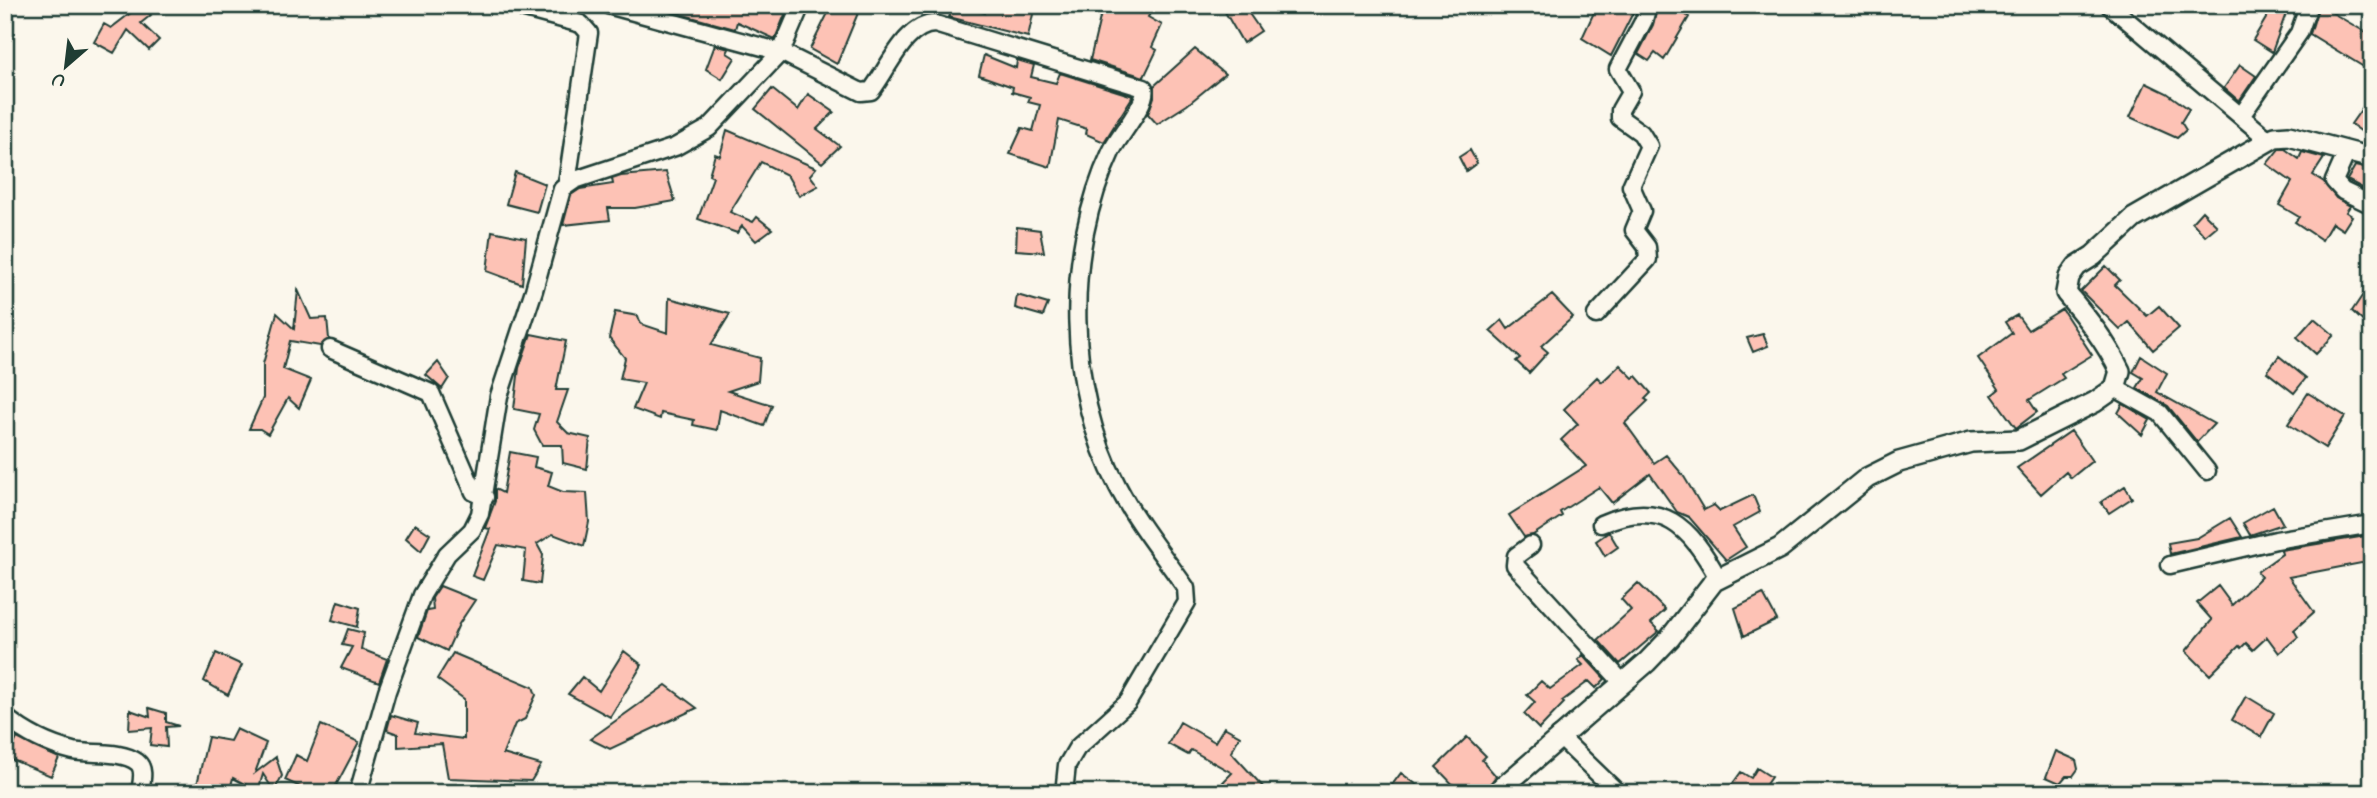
<svg xmlns="http://www.w3.org/2000/svg" width="2377" height="798" font-family="Mynerve,sans-serif">
<style>
.building{fill:#fdc2b5;stroke:#1f3d34;stroke-width:2}
.lines{fill:none;stroke-linecap:round;stroke-linejoin:round}
.minor-casing{stroke:#1f3d34;stroke-width:21}
.tertiary-casing{stroke:#1f3d34;stroke-width:24}
.minor{stroke:#fbf7ec;stroke-width:16}
.tertiary{stroke:#fbf7ec;stroke-width:19}
</style>
<rect width="100%" height="100%" fill="#fbf7ec"/>
<filter id="ink" filterUnits="userSpaceOnUse"><feTurbulence type="fractalNoise" baseFrequency=".0143" numOctaves="2"/><feDisplacementMap in="SourceGraphic" scale="14" xChannelSelector="R" yChannelSelector="G"/><feConvolveMatrix kernelMatrix="1 2 1 2 8 2 1 2 1" color-interpolation-filters="sRGB"/></filter>
<g filter="url(#ink)">
<path class="building" d="M141,5L151,15L141,23L159,40L149,50L128,30L114,53L94,42L104,24L111,28Z
M659,5H789L775,39L737,22L735,29L658,8Z
M832,5H843L858,13L837,64L810,49Z
M955,5L985,13L986,5H1035L1028,37L949,17Z
M1103,5H1155L1148,17L1162,25L1152,47L1157,50L1144,77L1090,60Z
M1243,5L1261,31L1243,43L1225,12Z
M1613,5H1637L1611,56L1582,38L1596,8L1610,14Z
M1658,5H1684L1681,12L1689,17L1664,60L1655,53L1649,61L1638,54L1653,25Z
M2251,5H2289L2272,52L2253,40L2268,15Z
M2319,5L2372,36V72L2310,34Z
M715,45L729,49L727,53L735,58L722,79L706,69Z
M1195,49L1225,74L1187,105L1157,124L1148,114L1154,97V86Z
M984,55L1016,68L1017,60L1034,65L1031,77L1056,83L1060,73L1133,96L1104,142L1086,134L1087,129L1059,120L1050,167L1010,154L1022,128L1033,131L1040,105L1028,102L1030,97L1012,92L1013,87L979,75Z
M2240,65L2256,76L2239,101L2224,88Z
M2146,83L2167,93L2189,109L2181,122L2186,130L2177,138L2130,117Z
M772,89L798,110L808,94L834,112L817,129L840,146L822,163L755,109Z
M2372,94V139L2351,124Z
M727,130L816,168L810,175L818,186L799,196L787,175L761,162L730,212L753,222L757,217L772,229L756,241L742,226L737,233L698,219L713,177L709,175L715,154L720,156Z
M2279,149H2285L2299,159L2302,152L2324,158L2313,175L2324,182L2336,198L2350,206L2346,212L2352,216L2343,230L2332,223L2322,240L2295,222L2299,217L2279,205L2292,182L2267,164Z
M1470,150L1477,163L1466,171L1459,157Z
M2355,166L2372,170V193L2347,180Z
M515,172L545,184L537,212L506,204Z
M666,172L675,201L635,208H608L610,220L563,225L571,195L580,189L613,184L612,179L621,176Z
M2202,211L2217,226L2205,236L2192,222Z
M1017,227L1040,230L1044,252L1016,250Z
M492,231L526,238L522,284L487,271Z
M2106,266L2120,280L2115,285L2147,316L2159,306L2179,328L2153,350L2129,322L2120,330L2081,291Z
M2372,281V330L2352,311Z
M298,290L311,319L327,318L329,339L320,346L290,341L283,369L311,380L299,408L288,398L268,434L260,429H249L263,398V364L277,313L294,329Z
M1017,295L1048,304L1043,316L1015,308Z
M1552,295L1573,317L1541,346L1548,352L1529,373L1516,361L1520,358L1490,331L1502,320L1508,329Z
M669,298L730,314L711,345L760,358L758,381L728,391L772,405L764,426L720,410L717,430L693,425L694,420L661,413L660,419L633,409L644,383L620,379L625,358L609,338L615,312L638,316L641,324L668,333Z
M2062,309L2092,355L2061,374L2064,378L2029,400L2037,412L2016,428L1992,395L1999,389L1978,358L2012,333L2005,322L2017,315L2028,330Z
M2314,318L2334,335L2316,354L2297,337Z
M531,334L566,341L556,390H568L557,422L568,433L590,438L587,469L563,463L562,445H542L534,430L539,414L514,409L519,368Z
M1763,334L1768,346L1753,352L1747,338Z
M2141,356L2167,373L2157,392L2214,424L2197,442L2168,406L2137,388L2143,378L2133,372Z
M2279,356L2306,378L2294,393L2267,372Z
M438,362L449,378L442,389L426,375Z
M1620,365L1633,378L1636,376L1651,393L1645,399L1648,401L1625,423L1654,463L1666,455L1683,475L1704,510L1714,505L1720,511L1753,495L1760,512L1733,527L1746,547L1726,560L1689,517L1677,512L1650,474L1612,503L1599,487L1560,512L1562,516L1533,535L1524,537L1509,515L1586,466L1561,440L1578,424L1564,409L1597,377L1602,382Z
M2308,393L2345,416L2325,448L2288,424Z
M2123,404L2150,420L2142,435L2118,413Z
M2071,431L2092,461L2071,478L2066,472L2041,494L2017,468Z
M510,452L536,457L534,467L552,472L548,486L563,492L587,493L589,522L584,546L553,534L537,544L543,555L540,584L523,581L526,550L498,545L483,580L472,576L490,529L485,528L495,501V489L503,493Z
M2125,486L2132,498L2109,513L2101,502Z
M2273,506L2283,524L2250,535L2243,523Z
M2230,518L2242,537L2170,554L2168,543L2197,538Z
M415,524L430,534L421,551L406,538Z
M1609,532L1618,547L1605,556L1596,541Z
M2372,535V561L2289,577L2314,612L2294,630L2298,637L2279,653L2267,637L2253,650L2246,643L2241,648L2239,646L2210,675L2186,651L2212,620L2197,603L2218,586L2232,605L2261,577L2257,572L2282,554L2281,550Z
M1638,583L1665,610L1651,623L1659,631L1620,664L1598,640L1631,610L1621,599Z
M440,586L475,600L459,624L447,651L418,637L427,611L433,610L432,598Z
M1763,594L1777,620L1744,636L1735,608Z
M338,601L360,608L357,627L332,620Z
M348,629L364,633L361,649L387,659L379,682L341,668L352,647L342,645Z
M624,651L642,665L610,717L568,694L582,677L599,691Z
M216,653L242,665L228,695L204,681Z
M453,653L533,687L536,695L525,719L515,724L503,754L541,765L531,781L448,778L442,744L398,747V734L387,730L391,715L418,723L415,733L464,739V699L437,679Z
M1583,655L1605,679L1596,688L1589,681L1562,701L1564,703L1539,729L1524,714L1535,702L1527,695L1541,681L1550,689L1583,665L1578,660Z
M666,685L697,708L610,749L590,739Z
M2246,696L2274,713L2261,737L2232,720Z
M149,708L166,713V722L179,726L166,727L167,747L150,745L152,728L129,730L130,710L150,717Z
M1180,722L1215,742L1224,727L1240,736L1231,752L1265,789L1263,791L1254,786L1245,793H1233L1223,782L1232,773L1191,750L1188,755L1168,744Z
M321,725L359,742L332,793H306L307,790L285,780L296,755L307,761Z
M236,729L266,743L255,773L276,757L282,776L274,791L263,774L258,791L233,778L229,793H195L208,737L230,741Z
M1467,737L1486,756L1482,760L1496,776L1483,793H1461L1436,767Z
M17,738L59,758L51,776L8,758Z
M2056,751L2076,760L2078,769L2073,776H2066L2060,783L2046,777Z
M1757,768L1771,777L1760,793H1726L1741,772L1751,778Z
M1401,773L1428,793H1386Z"/>
<g class="lines">
<defs>
<path id="minor" d="M521,5L525,9L581,24L589,33L567,183
M608,5L781,52L861,92L871,91C888,70 905,24 935,24L1144,88C1149,102 1117,138 1111,152C1064,252 1066,389 1118,487C1136,522 1163,555 1186,588L1187,602L1128,702L1077,748L1067,765L1064,793
M2109,5L2269,140
M2241,116L2299,33L2309,5
M2347,152L2334,181L2343,191L2372,205
M1596,315L1648,259L1647,247L1634,230L1642,211L1631,186L1649,146L1641,133L1620,118V110L1631,91L1618,69L1644,20L1648,5
M330,349L431,393L474,492L485,497
M2115,388L2160,413L2207,471
M1601,524C1663,497 1690,527 1718,578
M1531,545L1516,556L1515,565L1622,682
M2170,565L2276,540L2372,524
M5,717C25,733 48,745 73,751C92,755 121,750 137,762C146,769 141,783 140,793
M1559,736L1618,793
M358,793L387,691L422,595L447,554L472,530L480,514L499,396L534,290L562,189L575,180L675,147L709,128L781,52L801,5"/>
<path id="tertiary" d="M1496,793L1647,662L1670,638L1714,581L1780,548L1867,478L1899,462L1971,442L2019,440L2095,402L2115,388L2120,371C2106,342 2087,318 2066,293L2069,277L2077,266L2093,256L2134,218L2275,137L2289,136L2372,158"/>
</defs>
<use href="#minor" class="minor-casing"/>
<use href="#tertiary" class="tertiary-casing"/>
<use href="#minor" class="minor"/>
<use href="#tertiary" class="tertiary"/>
</g>
</g>
<rect width="2377" height="798" fill="none" stroke="#fbf7ec" stroke-width="28"/>
<rect x="14" y="14" width="2349" height="770" fill="none" stroke="#1f3d34" stroke-width="2.5" filter="url(#ink)"/>
<g transform="translate(66 66) rotate(208)" stroke="#fbf7ec" stroke-width="5" paint-order="stroke">
<path d="M0-5L12 26L0 18L-12 26Z" fill="#1f3d34"/>
<text y="-10" font-size="19" font-weight="bold" text-anchor="middle" fill="#1f3d34">U</text>
</g>
</svg>
